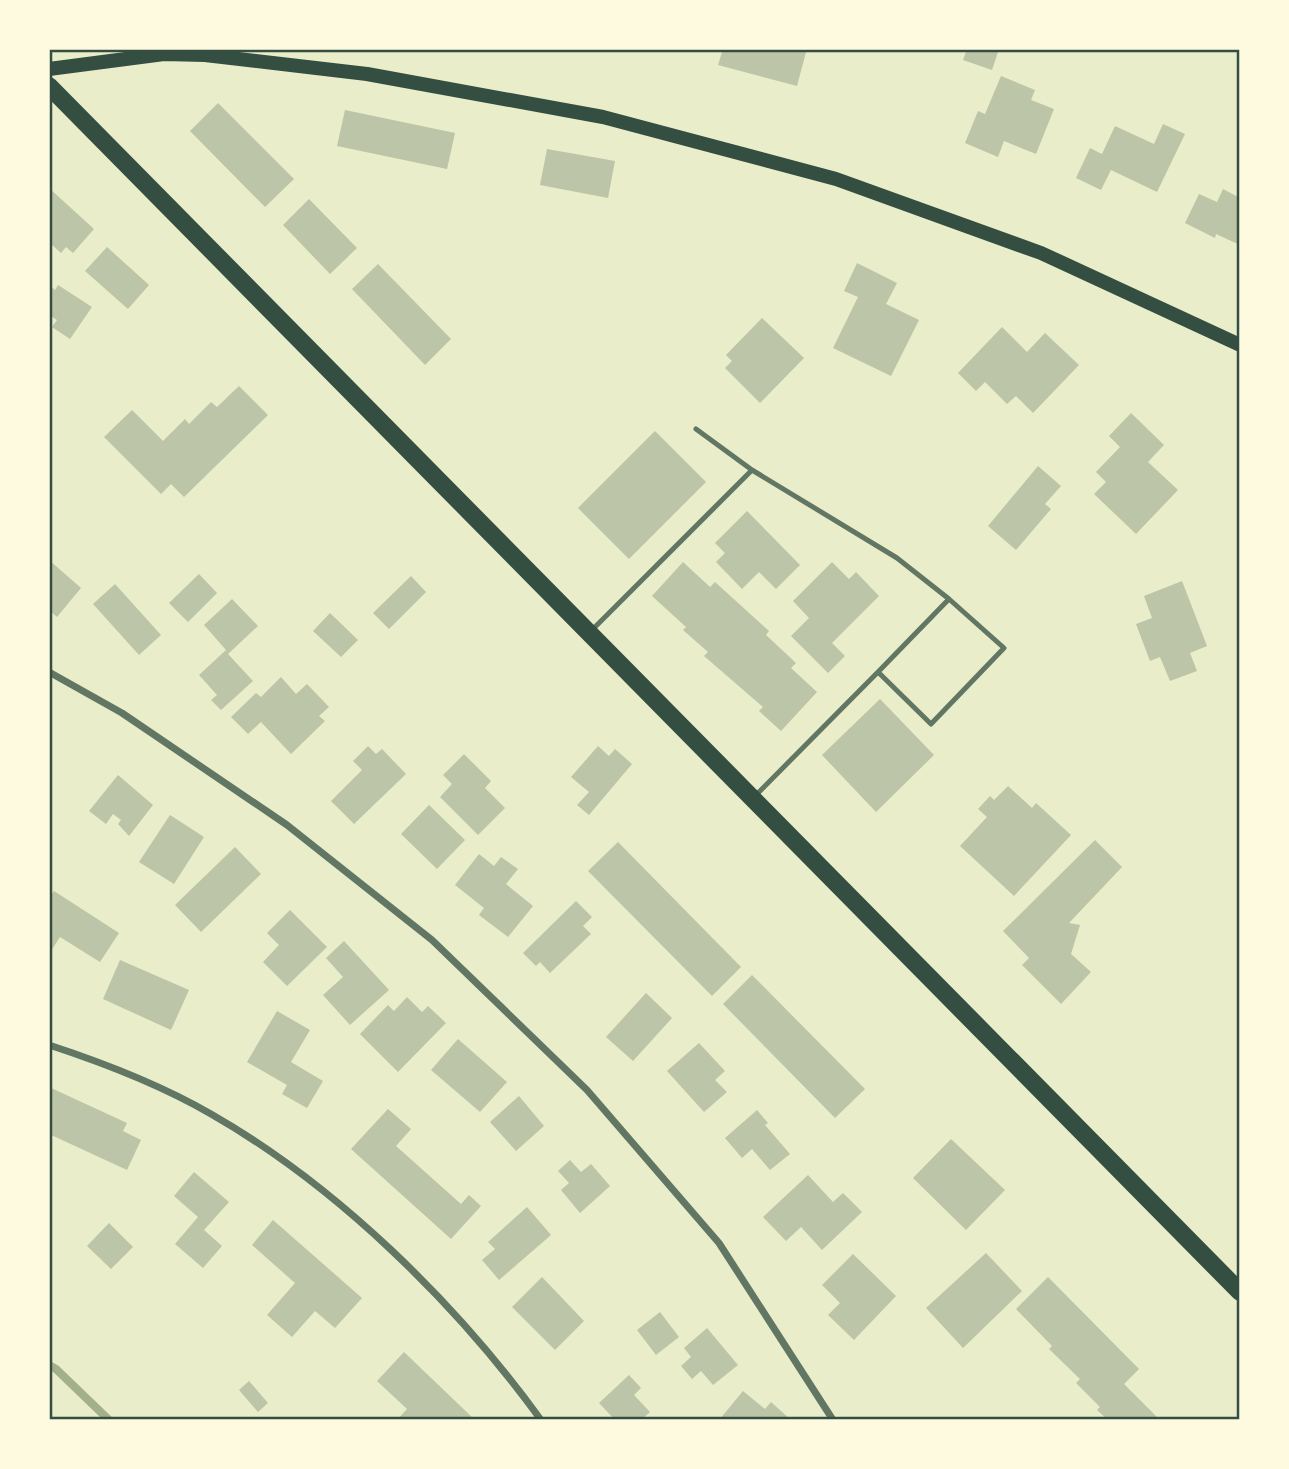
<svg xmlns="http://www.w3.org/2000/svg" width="1289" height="1469" font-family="'Times New Roman',serif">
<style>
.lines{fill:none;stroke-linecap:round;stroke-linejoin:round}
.stream{stroke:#a3b18a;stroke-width:8}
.building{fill:#bcc5a7}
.service{stroke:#617663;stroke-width:5}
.minor{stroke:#617663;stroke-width:7}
.secondary{stroke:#344e41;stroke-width:14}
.primary{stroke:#344e41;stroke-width:18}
.neatline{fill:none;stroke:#344e41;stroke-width:2.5}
</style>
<rect width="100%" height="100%" fill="#e9edc9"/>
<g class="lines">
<path class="stream" d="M49,1365L56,1369L109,1420"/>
</g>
<path class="building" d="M723,49H794L806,52L797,86L718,65Z
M967,49H999L992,70L963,60Z
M1001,76L1035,90L1031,100L1054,109L1036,154L1004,141L998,157L965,143L978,111L985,114Z
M218,103L294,179L265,207L190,131Z
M345,110L455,133L447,169L337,146Z
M1163,124L1185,134L1157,192L1111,170L1101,190L1076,178L1090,148L1102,154L1115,126L1154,144Z
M547,149L615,161L608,198L540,185Z
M49,188L94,229L73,253L66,247L61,253L49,242Z
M1223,189L1240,198V245L1216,234L1215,238L1185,223L1199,194L1217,202Z
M309,199L357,248L330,274L283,225Z
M107,247L149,285L128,309L85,271Z
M857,263L897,283L886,304L919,320L891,376L833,348L858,297L844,291Z
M378,264L451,339L425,365L352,289Z
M49,285L55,290L58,285L92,307L70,339L52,327L57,320L49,315Z
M762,318L804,358L760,403L725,368L732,361L726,355Z
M1002,327L1027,352L1045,333L1079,365L1033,413L1016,396L1007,404L985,382L976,391L958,373Z
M239,386L268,415L184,497L171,484L161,494L104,437L132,410L163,441L185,419L189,424L211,402L217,407Z
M1131,413L1164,445L1148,462L1178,490L1136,534L1094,494L1106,482L1096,472L1120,447L1109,436Z
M655,431L706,482L629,559L578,508Z
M1038,466L1061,486L1045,504L1051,509L1016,550L988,526Z
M747,511L800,565L776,589L759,572L742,589L716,562L725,553L715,543Z
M49,560L81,588L57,617L49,610Z
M683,562L710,587L715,582L769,631L766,635L796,663L791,668L817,692L781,731L759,711L763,707L704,656L708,652L683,630L686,627L652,596Z
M832,562L849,579L856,572L879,596L832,643L845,656L828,673L791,636L809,618L793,601Z
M199,574L217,593L188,622L169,603Z
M411,576L426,592L389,629L373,613Z
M1182,581L1207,646L1190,653L1197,671L1170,681L1160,657L1150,661L1136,624L1152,618L1144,596Z
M115,584L161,635L139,655L93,604Z
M232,599L258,626L228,654L253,681L221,710L211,700L217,695L199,675L226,650L204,625Z
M330,613L358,640L341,657L313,631Z
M281,677L296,694L307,684L329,707L319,716L325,721L291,754L261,722L248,734L231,717L256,693L261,697Z
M880,699L934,755L876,812L822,755Z
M368,746L376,754L382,749L406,774L354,824L331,801L362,770L353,761Z
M598,746L609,756L615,749L632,764L589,815L577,805L589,792L571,777Z
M464,754L491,781L485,788L505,808L478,835L440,797L452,784L443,775Z
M118,775L153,805L129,836L118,824L121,820L113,814L106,824L89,811Z
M1008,786L1032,808L1036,803L1071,835L1014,896L960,846L987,817L978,809L990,796L994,800Z
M429,805L465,840L437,869L401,834Z
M170,815L204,837L174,884L139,862Z
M1095,840L1122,867L1069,923L1080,925L1071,954L1091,972L1061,1004L1022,965L1029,958L1003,931Z
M618,842L741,967L712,996L588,871Z
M235,847L261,874L201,932L175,905Z
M479,854L494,866L501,857L518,869L506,884L533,906L508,937L479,915L484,908L455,885Z
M54,891L119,933L100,962L60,937L49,954V898Z
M576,901L592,917L583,926L591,934L550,973L540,962L536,966L523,953Z
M290,910L327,947L287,986L263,962L279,945L267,933Z
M344,941L389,990L350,1025L323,995L343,977L326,958Z
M120,960L189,990L171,1030L103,999Z
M752,975L865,1089L835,1118L723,1004Z
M646,993L672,1018L633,1061L606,1037Z
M407,997L422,1012L428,1006L446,1023L398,1072L360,1034L388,1005L394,1011Z
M277,1011L310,1030L291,1062L323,1081L307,1108L282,1094L287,1085L247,1062Z
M458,1039L507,1082L480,1112L431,1070Z
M699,1043L725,1071L715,1080L727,1092L704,1112L667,1071Z
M49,1087L127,1123L123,1131L141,1140L127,1170L49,1134Z
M519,1096L544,1126L516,1151L490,1122Z
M388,1109L411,1129L396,1146L461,1204L469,1195L481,1206L451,1239L351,1149Z
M757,1110L768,1123L765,1125L790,1154L770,1170L752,1149L742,1158L725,1138Z
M951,1139L1005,1190L966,1230L913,1178Z
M570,1160L581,1172L591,1164L610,1186L580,1213L561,1190L569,1183L558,1171Z
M194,1172L229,1202L204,1230L222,1246L203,1268L175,1244L198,1217L174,1196Z
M808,1175L833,1202L843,1193L862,1212L822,1250L801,1227L786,1241L763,1217Z
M527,1207L551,1235L499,1280L482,1260L495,1249L488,1242Z
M273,1220L362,1298L335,1328L315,1311L292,1337L267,1315L295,1283L252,1245Z
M109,1223L133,1247L111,1269L87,1246Z
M986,1253L1022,1291L963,1348L926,1308Z
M853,1254L896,1296L854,1340L828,1315L840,1303L822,1285Z
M542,1277L584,1321L555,1350L512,1307Z
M1048,1277L1139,1369L1124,1384L1160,1420H1108L1097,1410L1100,1407L1076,1383L1080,1379L1049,1349L1052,1346L1016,1309Z
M660,1312L679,1337L656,1355L637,1330Z
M707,1328L738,1365L713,1385L701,1371L692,1379L681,1366L691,1357L684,1348Z
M404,1352L475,1420H397L407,1409L377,1381Z
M629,1375L641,1388L634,1395L650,1412L641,1420H615L599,1403Z
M249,1381L268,1403L258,1412L239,1390Z
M743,1391L765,1409L771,1402L791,1420H719Z"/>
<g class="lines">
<path class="service" d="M696,429L752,470
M591,631L752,470L897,558L949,599L1004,648L931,724L878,672L755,796
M878,672L949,599"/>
<path class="minor" d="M49,672L122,713L287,825L432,940L587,1090L719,1243L833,1420
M49,1045C104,1063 161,1085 211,1114C337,1186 456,1303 541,1420"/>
<path class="secondary" d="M49,69L164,54L205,55L367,74L603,117L836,179L1041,253L1240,345"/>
<path class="primary" d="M49,86L1240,1292"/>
</g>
<rect width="1289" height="1469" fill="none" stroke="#fefae0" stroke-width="102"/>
<rect x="51" y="51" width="1187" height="1367" class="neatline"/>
</svg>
